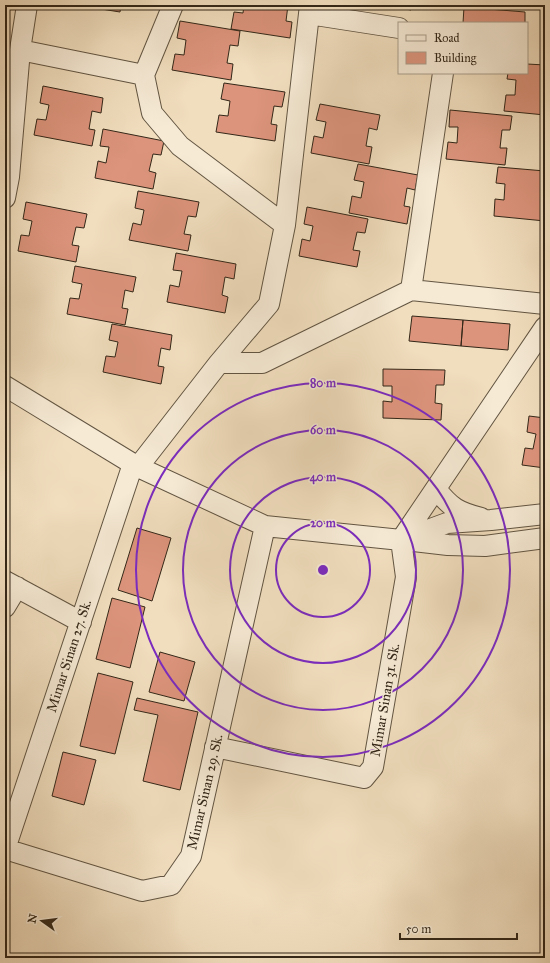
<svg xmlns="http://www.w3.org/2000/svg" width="550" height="963" font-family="'IM FELL Great Primer',serif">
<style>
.building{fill:#dc947c;stroke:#332718}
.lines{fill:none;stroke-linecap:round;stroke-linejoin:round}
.minor-casing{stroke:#625542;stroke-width:22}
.minor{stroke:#f6ead5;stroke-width:20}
.ring{fill:none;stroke:#7b2cbf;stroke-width:2}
.labels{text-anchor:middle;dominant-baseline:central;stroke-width:3;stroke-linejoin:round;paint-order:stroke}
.street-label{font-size:14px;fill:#332718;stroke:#f6ead5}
.centre{fill:#7b2cbf;stroke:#f6ead5;stroke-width:2}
.ring-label{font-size:12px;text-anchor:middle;font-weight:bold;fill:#7b2cbf;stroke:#f6ead5;stroke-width:3;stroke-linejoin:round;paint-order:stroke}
</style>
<rect width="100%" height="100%" fill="#f1debe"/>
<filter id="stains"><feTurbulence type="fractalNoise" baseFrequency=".005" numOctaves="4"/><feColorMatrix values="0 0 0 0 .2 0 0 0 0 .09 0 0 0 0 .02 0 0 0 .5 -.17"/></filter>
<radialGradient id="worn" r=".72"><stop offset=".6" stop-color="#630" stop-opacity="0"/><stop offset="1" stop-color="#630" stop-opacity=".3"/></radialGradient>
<path class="building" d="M5,5H8L6,21H5Z
M76,5H121L120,12Z
M244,5H288L286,21L292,22L290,38L231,29L234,12L243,13Z
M383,5H412L411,10Z
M464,7L525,12V23H463Z
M180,21L240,31L238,46L230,45L227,63L233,64L231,80L172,70L175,54L184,55L186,40L177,38Z
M527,64L545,65V115L504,111L506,95H515L516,80L507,79L508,73H527Z
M224,83L285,92L282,107L274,106L271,124L277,125L275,141L216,132L219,115L228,116L230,101L221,99Z
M43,86L103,98L101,113L92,111L89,129L95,130L92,146L34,135L37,119L46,120L49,105L40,103Z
M320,104L380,115L377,130L369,128L366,146L372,147L369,164L311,153L314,136L323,138L326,122L316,120Z
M450,110L512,116L510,130H502L500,148H507L505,165L446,159L448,142L457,143L458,127H449Z
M103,129L164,141L161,155L153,154L149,171L156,173L153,189L95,178L98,161L106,163L109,147L100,146Z
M358,164L418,175L415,190L407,188L404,206L410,207L407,224L349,213L352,196L361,198L364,182L354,180Z
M498,167L545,171V221L494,216L495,199L504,200L505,184L496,183Z
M138,191L199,202L196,217L188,216L184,234L191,235L188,251L129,240L133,223L141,225L144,210L135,208Z
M26,202L87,214L84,228L76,227L72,245L79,246L76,262L18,251L21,235L29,236L32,221L23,219Z
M307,207L368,219L365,233L357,232L353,250L360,251L357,267L299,256L302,239L310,241L313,226L304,224Z
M176,253L236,264L234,279L225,277L222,295L228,297L225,313L167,302L170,285L179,287L182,271L173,270Z
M75,266L136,277L133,292L125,290L122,308L128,309L125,325L67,314L70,298L79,299L82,284L72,282Z
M412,316L463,320L461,346L409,341Z
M463,320L510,324L508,350L461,346Z
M112,324L172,335L170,350L161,348L158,366L164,367L161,384L103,372L106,356L115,357L118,342L109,340Z
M383,369L445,370L444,385H436L435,403L442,404L441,420L383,418V401L392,402V386H383Z
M529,416L545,418V468L522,465L525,448L533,449L536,434L527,432Z
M137,528L171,538L152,601L118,590Z
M112,598L145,607L130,668L96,659Z
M160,652L195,662L184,701L149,692Z
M98,673L133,682L115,754L80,746Z
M137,698L198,712L180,790L143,781L158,715L134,710Z
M63,752L96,760L84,805L52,796Z"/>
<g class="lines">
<defs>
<path id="minor" d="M173,5L144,75L152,113L180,146L285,225
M309,14L399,28
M20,50L144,75
M5,198L9,177L20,50L27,5
M411,290L443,73
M219,363H262L411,290L545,304
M5,386L138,467L265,526L401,540L545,327
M138,467L219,363L269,304L285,225L310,5
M436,489C451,508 458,512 481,518
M401,540L447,523L491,520L545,514
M405,540L448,545L485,546L545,538
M5,581L81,622
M5,607L17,587
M215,747L364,778L373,767L406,577L401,540
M5,849L142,891L171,885L191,856L265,526
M5,849L133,464"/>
</defs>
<use href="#minor" class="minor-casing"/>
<use href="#minor" class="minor"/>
</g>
<g class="ring">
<circle cx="323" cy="570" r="47"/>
<circle cx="323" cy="570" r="93"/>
<circle cx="323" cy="570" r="140"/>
<circle cx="323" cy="570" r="187"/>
</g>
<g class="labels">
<g class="street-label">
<text transform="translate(69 656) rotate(-72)">Mimar Sinan 27. Sk.</text>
<text transform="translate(385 700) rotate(-80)">Mimar Sinan 31. Sk.</text>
<text transform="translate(205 792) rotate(-77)">Mimar Sinan 29. Sk.</text>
</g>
</g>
<circle cx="323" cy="570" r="6" class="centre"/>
<g class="ring-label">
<text x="323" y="387">80 m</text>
<text x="323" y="434">60 m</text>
<text x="323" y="481">40 m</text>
<text x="323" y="527">20 m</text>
</g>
<rect width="550" height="963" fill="none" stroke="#f1debe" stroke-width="20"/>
<rect x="6" y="6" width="538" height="951" fill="none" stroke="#332718" stroke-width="2"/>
<rect x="10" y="10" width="530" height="943" fill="none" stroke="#332718"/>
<rect x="398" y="22" width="130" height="52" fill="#f6ead5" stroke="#a89c89"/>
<rect x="406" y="35" width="20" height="6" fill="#f6ead5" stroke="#a89c89"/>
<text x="434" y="42" font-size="12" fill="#332718">Road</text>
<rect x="406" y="52" width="20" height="12" fill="#dc947c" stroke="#a89c89"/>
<text x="434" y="62" font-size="12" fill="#332718">Building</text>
<g transform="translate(42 921) rotate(284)" stroke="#f6ead5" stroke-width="3" paint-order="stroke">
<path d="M0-3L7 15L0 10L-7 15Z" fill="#332718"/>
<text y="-6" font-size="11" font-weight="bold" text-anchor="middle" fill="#332718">N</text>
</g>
<path d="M400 933v6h117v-6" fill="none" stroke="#332718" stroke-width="2"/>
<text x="406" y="933" font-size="12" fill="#332718" stroke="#f6ead5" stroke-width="3" paint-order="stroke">50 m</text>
<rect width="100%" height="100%" filter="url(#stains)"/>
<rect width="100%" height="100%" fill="url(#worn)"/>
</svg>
